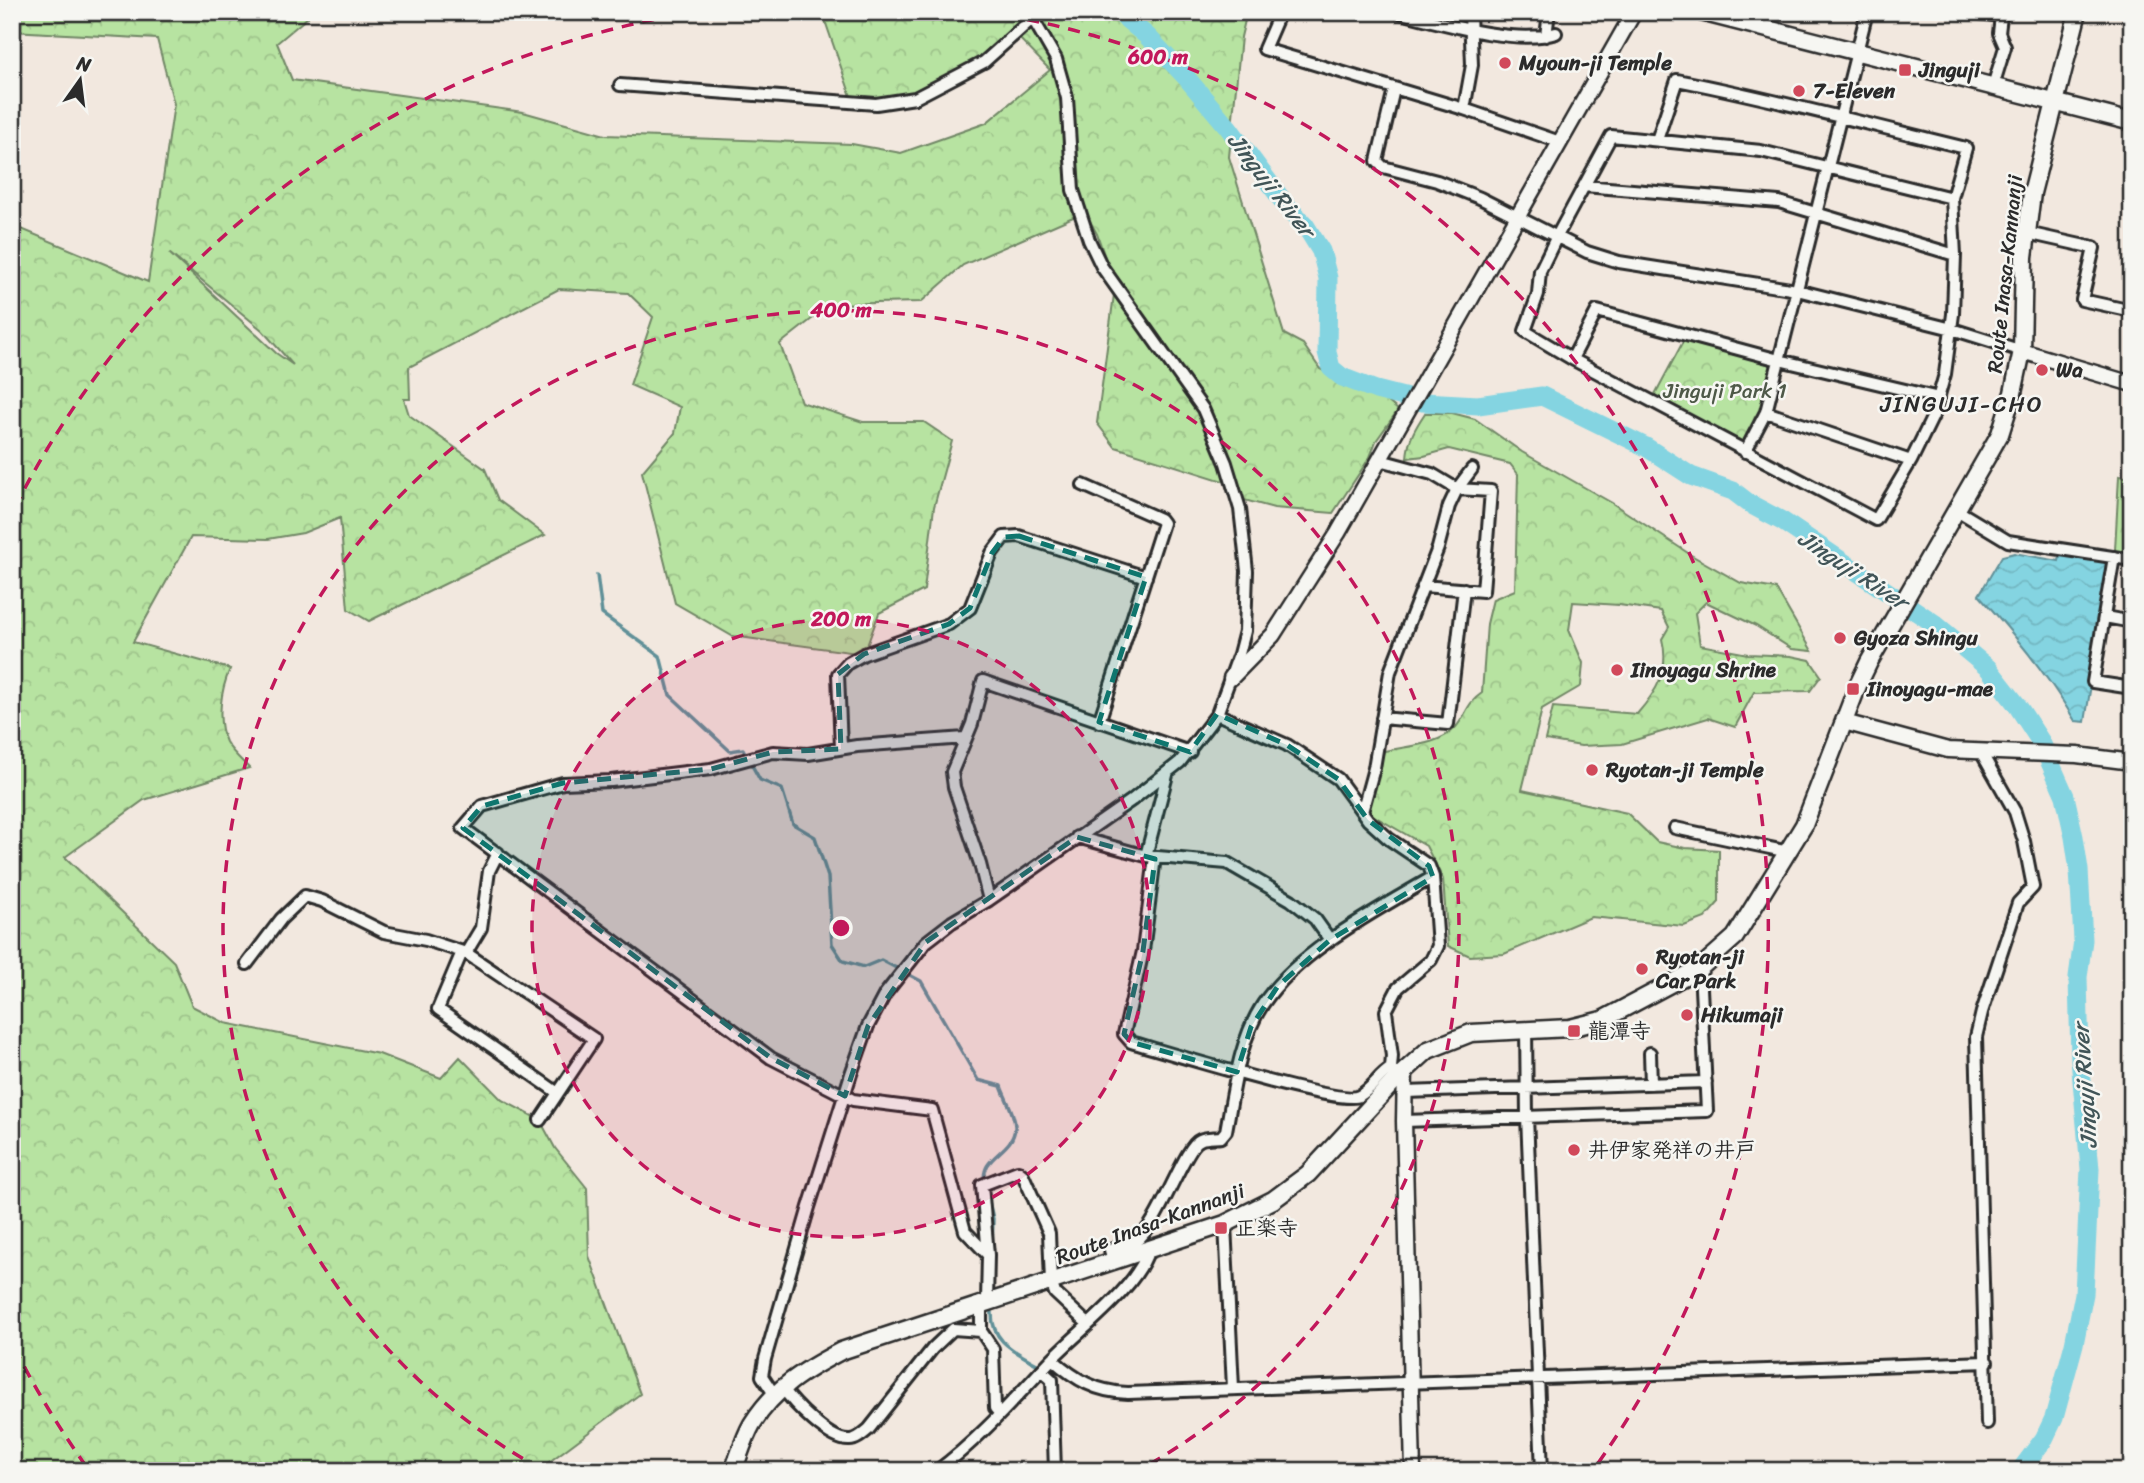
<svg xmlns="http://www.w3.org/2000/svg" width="2144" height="1483" font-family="Sriracha,'Klee One',sans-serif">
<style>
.forest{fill:url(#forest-crowns);stroke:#718766;stroke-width:2;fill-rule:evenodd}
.water{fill:url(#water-waves);stroke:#609098;stroke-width:2}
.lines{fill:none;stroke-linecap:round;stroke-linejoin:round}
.stream{stroke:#609098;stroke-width:3.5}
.river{stroke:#84d4e1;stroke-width:19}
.minor-casing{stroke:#2b2b2b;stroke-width:16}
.tertiary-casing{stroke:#2b2b2b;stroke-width:19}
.secondary-casing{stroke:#2b2b2b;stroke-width:21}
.minor{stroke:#f6f6f2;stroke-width:10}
.tertiary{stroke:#f6f6f2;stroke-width:14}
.secondary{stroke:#f6f6f2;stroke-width:16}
.marked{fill:#0f766e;fill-opacity:0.2;stroke:#0f766e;stroke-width:5;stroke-dasharray:14 9;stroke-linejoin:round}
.ring{fill:none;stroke:#c2185b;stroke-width:3.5;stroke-dasharray:12 9}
.poi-dot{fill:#d1495b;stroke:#f6f6f2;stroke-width:2.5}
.labels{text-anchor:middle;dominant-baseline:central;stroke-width:5;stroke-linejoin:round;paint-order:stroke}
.poi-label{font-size:21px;font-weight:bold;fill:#2b2b2b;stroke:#f6f6f2;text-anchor:start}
.street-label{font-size:21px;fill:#2b2b2b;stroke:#f6f6f2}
.park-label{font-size:21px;fill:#4e5948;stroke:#f6f6f2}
.water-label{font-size:23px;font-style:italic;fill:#415558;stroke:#f6f6f2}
.neighbourhood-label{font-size:23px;letter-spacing:2px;fill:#2b2b2b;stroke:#f6f6f2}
.centre{fill:#c2185b;stroke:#f6f6f2;stroke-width:3.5}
.ring-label{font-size:21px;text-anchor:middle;font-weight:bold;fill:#c2185b;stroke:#f6f6f2;stroke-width:5;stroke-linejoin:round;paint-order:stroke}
</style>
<defs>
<pattern id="forest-crowns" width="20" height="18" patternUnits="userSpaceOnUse" patternTransform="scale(1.75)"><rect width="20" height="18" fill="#b7e3a1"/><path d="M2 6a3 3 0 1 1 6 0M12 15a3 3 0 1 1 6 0" fill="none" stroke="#9ec38b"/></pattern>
<pattern id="water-waves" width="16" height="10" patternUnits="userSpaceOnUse" patternTransform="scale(1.75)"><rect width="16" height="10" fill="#84d4e1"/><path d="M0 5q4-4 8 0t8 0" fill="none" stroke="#72b6c1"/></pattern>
</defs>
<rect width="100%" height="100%" fill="#f2e8df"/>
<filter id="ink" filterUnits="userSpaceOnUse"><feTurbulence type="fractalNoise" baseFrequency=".0143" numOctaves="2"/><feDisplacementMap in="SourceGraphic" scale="14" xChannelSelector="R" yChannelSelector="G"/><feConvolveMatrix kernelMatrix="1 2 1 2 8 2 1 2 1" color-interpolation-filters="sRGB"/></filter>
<g filter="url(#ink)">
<path class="forest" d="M12,12H309L308,17L277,43L292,80L523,112L605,135L852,144L901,153L986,123L1050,70L1017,36L980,64L915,98L853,102L822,12H1247L1241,37L1229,157L1284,334L1303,344L1320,369L1348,384L1372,389L1398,410L1376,441L1370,457L1333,513L1274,508L1244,500L1236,485L1115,447L1097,423L1115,287L1097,234L1080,203V214L963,265L921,302L831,304L780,344L801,402L863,422H924L952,441L934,507L924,590L879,613L864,654L732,636L675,603L642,472L675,433L680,407L630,385L653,317L628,293L559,289L409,367L410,399H404L409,415L485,469L498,500L545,535L369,621L348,609L340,518L303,533L268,539L191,537L133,642L230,669C221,689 216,720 226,742C231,751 241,760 249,768L144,800L65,857L174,962L192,1006L225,1023L379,1054L441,1078L460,1057L502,1100L540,1120L555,1148L587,1188L589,1256L640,1394L537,1471H12V225L148,282L174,104L157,39L12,31ZM169,253L262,330L293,365L276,353Z
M1684,340L1772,365L1761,410L1743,444L1654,396Z
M1425,413H1452L1475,419L1522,452L1612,503L1691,555L1741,583L1776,589L1812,651L1792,649L1756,626L1706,602L1695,613L1700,645L1748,654L1791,656L1810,660L1821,676L1810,691L1754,692L1735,727L1708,718L1622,744L1581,746L1545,740L1553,707L1637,714C1657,691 1670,670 1662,639L1669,627L1661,611L1619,605L1573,602L1569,630L1583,663L1581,686L1542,709L1522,790L1627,813L1657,842L1685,848L1719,850V902L1705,918L1684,926L1591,917L1504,954L1470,956L1448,946L1443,879L1426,846L1367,812L1384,751C1406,746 1439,746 1456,727C1467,714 1466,704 1482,693L1487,624L1493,599L1515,590L1518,474L1510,464L1449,449L1424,456L1407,458C1408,440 1415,428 1425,413Z
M2119,476L2132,478V553L2115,550Z"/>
<path class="water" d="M2014,553L2059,561L2061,553L2108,560L2110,567L2085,722L2075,721C2048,675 2015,635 1979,595L2002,556Z"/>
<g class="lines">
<path class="stream" d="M597,575L602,614L660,656L670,695L730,751L743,749L760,780L782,789L793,824L815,837L828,877L832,944L843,961L864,967L881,960L921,981L978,1080L1001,1086C1005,1098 1016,1116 1015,1128C1013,1153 979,1156 985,1183
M988,1197L993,1219L992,1248
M992,1312C991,1343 1017,1352 1040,1366"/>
<path class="river" d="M1118,12L1147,36L1185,76L1228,127L1285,204L1305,225L1321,251L1328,278L1327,352L1331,368L1342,377L1376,390L1423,402L1478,405L1542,396L1646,447L1691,476L1733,491L1750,504L1782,521L1935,624L1988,668L2017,705L2041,742L2065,796L2074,837L2079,870L2083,940L2078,977L2080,1059L2090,1169L2084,1294L2074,1344L2054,1418L2044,1439L2020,1471"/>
<defs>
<path id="minor" d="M1280,12L1264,49L1464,109
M1396,12C1439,22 1514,46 1556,33
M1470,12L1472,65L1464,109L1560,142
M1972,12L2001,16L1999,33L2005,47L1993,86
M1546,36L1549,12
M620,85L876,104L915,98L984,62L1033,18
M1394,89L1377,161L1383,167L1437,181L1480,198L1587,252L1619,262L1797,290L1952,329L2022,351
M1657,140L1677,80C1775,99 1870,125 1966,148L1952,198L1955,255L1953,314L1945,374L1933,416L1911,461L1876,520L1572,359L1525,331L1538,294L1540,271L1557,236L1611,136L1761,151L1952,198
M1584,186L1779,202L1955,255
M2027,233L2094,248L2082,300L2132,311
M1572,359L1597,311L1779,360L1939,398
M1766,412L1911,461
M1745,452L1766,412L1867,12
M1380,460L1432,474L1457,489L1491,491L1483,591L1423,586
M1083,485L1160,519L1163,523L1099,722
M1955,509L2008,541L2132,560
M2114,557L2093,682L2132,688
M2105,617L2132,622
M1217,714L1287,745L1338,779L1368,820L1389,839L1429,866L1433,877L1438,946L1431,960L1398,988L1386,1011L1392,1056L1391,1068L1396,1079
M1382,718L1448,724L1464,589
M965,738L857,746L808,754L773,752L711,769L611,781L563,783L482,806L463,828L771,1058L853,1100L932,1110L965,1231L988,1255L987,1302
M841,748L838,674L848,663L864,654L949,624L970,608L992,553L1004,537L1019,536L1146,577
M1981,752L2015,812L2024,841L2033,887L2018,903L1982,1012L1976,1037L1987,1423
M1362,812L1374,768L1390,672L1438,548L1449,506L1457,489L1472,469
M1675,828L1789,852
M1077,837L1146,856L1227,863L1291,900L1315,919L1330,940
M1146,856L1167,775
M1155,857L1143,951L1124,1034L1131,1042C1163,1051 1340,1106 1359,1096C1372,1089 1379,1075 1391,1068
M989,900L980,864L954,787L952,772L972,724L983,681L1190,752
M462,952L438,1009L558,1093
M466,953L594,1039L540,1120
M247,964L281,919L305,896L322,901L384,932L426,940L466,953L481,928L489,871L498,853
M1526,1028L1527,1117L1542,1471
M1650,1053L1651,1084
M1405,1092L1706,1082
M1404,1121L1707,1111L1700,968
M1225,1224L1233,1388
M988,1255L982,1185L1018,1171L1023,1175L1049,1233L1051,1282L1055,1293L1088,1324
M1113,1261L1110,1250C1118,1247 1128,1245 1136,1241C1159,1226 1184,1146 1200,1140C1205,1137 1215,1138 1221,1137L1226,1131C1234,1089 1239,1040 1263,1004C1299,950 1379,909 1433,877
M981,1331L993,1349L995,1408L1000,1414
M1052,1359C1076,1380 1096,1392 1128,1393L1987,1362
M1042,1371L1052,1380L1055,1471
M782,1387C793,1403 830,1442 850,1440C857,1440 864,1433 869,1429L933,1348L953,1329L981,1331V1304
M774,1394L762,1376L765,1359L809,1207L851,1074L868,1026L885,994L926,942L952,922L989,900L1132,800L1180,762L1217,714L1239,654L1245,631L1247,571L1240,509L1226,463L1203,409L1102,267L1089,240L1073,190L1067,98L1056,59L1029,12
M937,1471C981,1438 1016,1397 1053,1358C1082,1328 1137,1288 1149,1249"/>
<path id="tertiary" d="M2022,351L2132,384
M1231,678L1273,635L1338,533L1634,12
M1844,722L1948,750L2077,755L2132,762
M1405,1070L1404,1121L1413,1471"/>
<path id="secondary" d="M1701,12L2132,122
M733,1471C739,1456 744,1438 752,1424C774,1388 805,1370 841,1351L1225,1224L1273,1200L1308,1174L1396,1079L1428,1050L1471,1033L1570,1028L1602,1020L1700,968L1735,937L1804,825L1858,685L1869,662L2000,434L2013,393L2022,351L2024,257L2032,193L2078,12"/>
</defs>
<use href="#minor" class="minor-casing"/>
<use href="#tertiary" class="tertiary-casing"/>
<use href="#secondary" class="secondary-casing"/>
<use href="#minor" class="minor"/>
<use href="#tertiary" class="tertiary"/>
<use href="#secondary" class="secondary"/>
</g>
</g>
<path class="marked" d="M1019,536L1146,577L1099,722L1190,752L1217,714L1287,745L1338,779L1368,820L1429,866L1433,877L1330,940L1278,986L1251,1027L1237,1072L1131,1042L1124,1034L1143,951L1155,859L1077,837L926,942L868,1026L845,1096L771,1058L463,828L482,806L563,783L711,769L773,752L841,749L838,674L864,654L949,624L970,608L992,553L1004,537Z"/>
<circle cx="841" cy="928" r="309" fill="#c2185b" fill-opacity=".12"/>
<g class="ring">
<circle cx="841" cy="928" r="309"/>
<path d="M541 1469A618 618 0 1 1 1141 1469"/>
<path d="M86 1466A927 927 0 0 1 15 1349M15 507A927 927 0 0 1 696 12M986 12A927 927 0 0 1 1596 1466"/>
</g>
<g class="poi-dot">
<circle cx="1505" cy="63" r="7"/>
<rect x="1898" y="63" width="14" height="14" rx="3.5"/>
<circle cx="1799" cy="91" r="7"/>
<circle cx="2042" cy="370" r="7"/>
<circle cx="1840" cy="638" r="7"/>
<circle cx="1617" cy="670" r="7"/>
<rect x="1846" y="682" width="14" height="14" rx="3.5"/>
<circle cx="1592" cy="770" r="7"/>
<circle cx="1642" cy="969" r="7"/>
<circle cx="1687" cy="1015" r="7"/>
<rect x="1567" y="1024" width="14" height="14" rx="3.5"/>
<circle cx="1574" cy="1150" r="7"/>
<rect x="1214" y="1221" width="14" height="14" rx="3.5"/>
</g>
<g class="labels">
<g class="poi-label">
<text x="1519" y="63">Myoun-ji Temple</text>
<text x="1919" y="70">Jinguji</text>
<text x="1813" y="91">7-Eleven</text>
<text x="2056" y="370">Wa</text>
<text x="1854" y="638">Gyoza Shingu</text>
<text x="1631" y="670">Iinoyagu Shrine</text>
<text x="1867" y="689">Iinoyagu-mae</text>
<text x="1606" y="770">Ryotan-ji Temple</text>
<text x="1656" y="957">Ryotan-ji<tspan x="1656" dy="24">Car Park</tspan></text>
<text x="1701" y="1015">Hikumaji</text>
<text x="1588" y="1031">龍潭寺</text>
<text x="1588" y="1150">井伊家発祥の井戸</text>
<text x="1235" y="1228">正楽寺</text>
</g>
<g class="street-label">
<text transform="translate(2005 274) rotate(-84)">Route Inasa-Kannanji</text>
<text transform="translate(1150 1224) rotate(-20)">Route Inasa-Kannanji</text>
</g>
<g class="park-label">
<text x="1725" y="391">Jinguji Park 1</text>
</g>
<g class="water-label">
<text transform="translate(1271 185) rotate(52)">Jinguji River</text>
<text transform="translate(1853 570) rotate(33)">Jinguji River</text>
<text transform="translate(2085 1086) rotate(-94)">Jinguji River</text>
</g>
<g class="neighbourhood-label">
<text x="1962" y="404">JINGUJI-CHO</text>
</g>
</g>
<circle cx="841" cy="928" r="10" class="centre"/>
<g class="ring-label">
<text x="1158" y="64">600 m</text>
<text x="841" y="317">400 m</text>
<text x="841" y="626">200 m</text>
</g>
<rect width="2144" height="1483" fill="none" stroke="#f6f6f2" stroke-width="42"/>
<rect x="21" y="21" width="2102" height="1441" fill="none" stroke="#2b2b2b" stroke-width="2.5" filter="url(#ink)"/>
<g transform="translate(80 80) rotate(14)" stroke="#f6f6f2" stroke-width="5" paint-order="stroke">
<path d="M0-5L12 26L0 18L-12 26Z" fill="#2b2b2b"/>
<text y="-10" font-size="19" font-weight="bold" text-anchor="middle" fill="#2b2b2b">N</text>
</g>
</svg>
